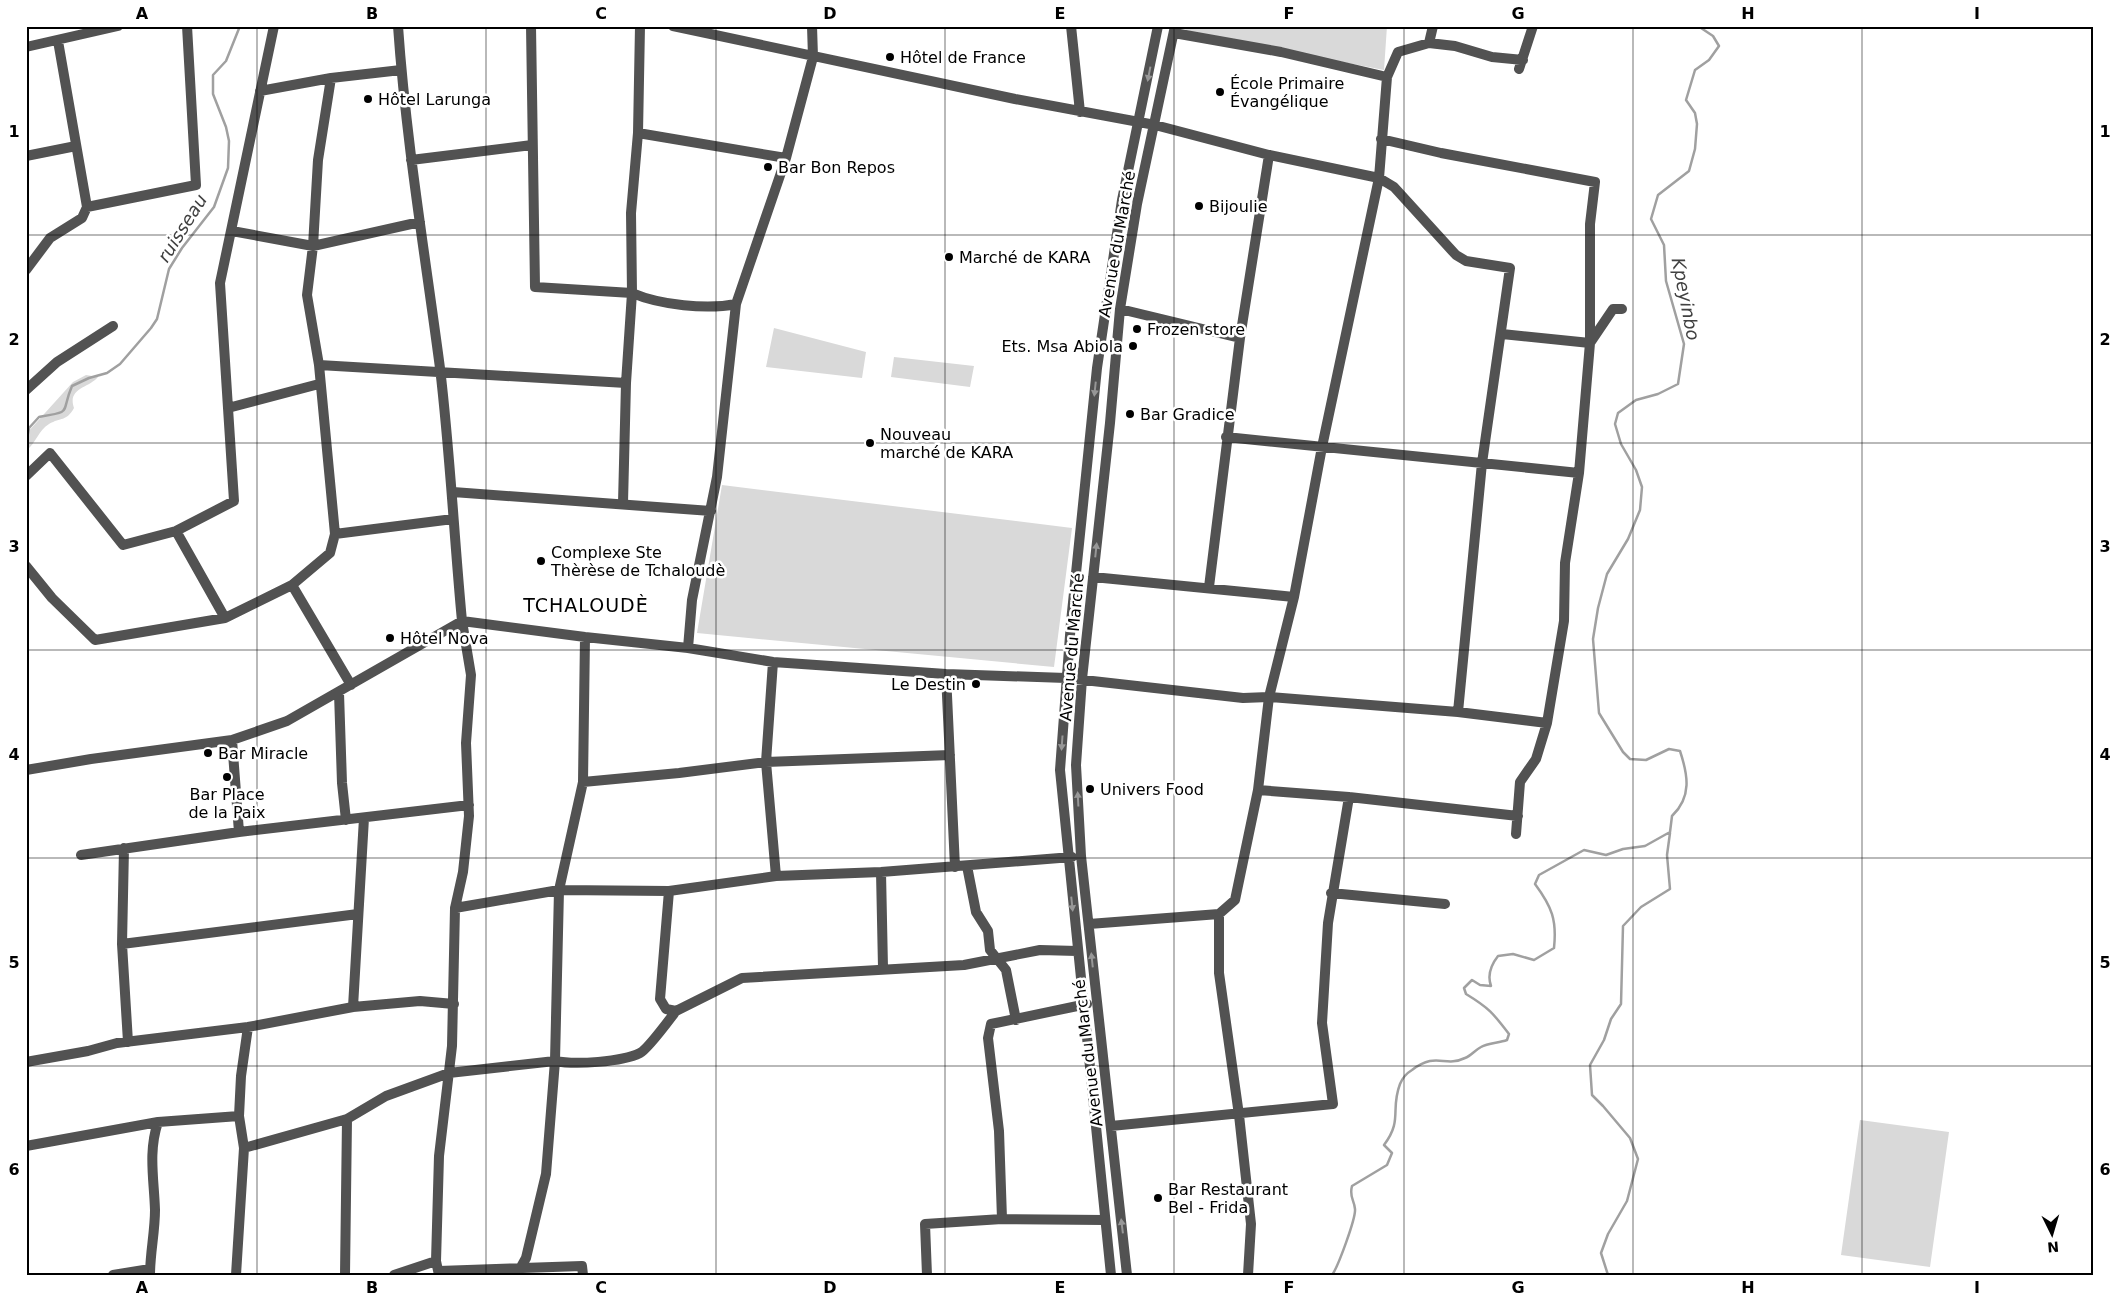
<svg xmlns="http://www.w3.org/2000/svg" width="2119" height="1301" font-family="'DejaVu Sans',sans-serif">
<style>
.green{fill:#d9d9d9}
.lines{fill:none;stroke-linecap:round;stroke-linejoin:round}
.stream{stroke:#a0a0a0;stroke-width:2.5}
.minor{stroke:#525252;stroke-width:10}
.oneway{fill:#979797}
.grid{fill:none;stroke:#000;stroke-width:1;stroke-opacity:0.55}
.poi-dot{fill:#000;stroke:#fff;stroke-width:2}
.labels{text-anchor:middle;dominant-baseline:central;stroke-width:5;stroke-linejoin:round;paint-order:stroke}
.poi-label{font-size:16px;fill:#000;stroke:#fff;text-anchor:start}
.street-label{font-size:16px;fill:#000;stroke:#fff}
.water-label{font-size:18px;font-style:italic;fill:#414141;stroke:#fff}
.quarter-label{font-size:19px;letter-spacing:1px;fill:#000;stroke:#fff}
.neatline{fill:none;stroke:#000;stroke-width:2}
.grid-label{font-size:16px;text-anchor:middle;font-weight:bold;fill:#000}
</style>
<rect width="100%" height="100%" fill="#fff"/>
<path class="green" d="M1185,26H1387L1384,70L1186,32Z
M774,328L866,352L862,378L766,367Z
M894,357L974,366L970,387L891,377Z
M86,375L98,377C89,388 67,388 74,408C66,422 61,417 49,424C38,431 36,443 26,451V434L73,382Z
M722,485L1072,528L1054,667L697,633Z
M1860,1120L1949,1132L1930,1267L1841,1255Z"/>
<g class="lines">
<path class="stream" d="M26,444L29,428L39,417C74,411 60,414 72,386L89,378L107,373L120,364L151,328L157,319L169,269L182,248L214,207L228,168L229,141L226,127L213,94V75L226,61L240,26
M1332,1275C1338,1267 1356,1218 1355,1209C1354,1199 1349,1197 1352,1186L1387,1165L1392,1153L1384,1145C1403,1120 1390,1110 1400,1084C1402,1079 1407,1073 1412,1070C1437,1051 1444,1068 1465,1058C1471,1056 1475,1050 1481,1047C1488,1043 1499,1043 1507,1040L1509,1034C1493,1013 1489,1008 1466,994L1464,988L1472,980L1480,985L1491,986C1487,975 1491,965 1498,956L1513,954L1534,960L1554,948C1557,920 1552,907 1535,884L1539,875L1584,850L1606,855L1623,849L1645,846L1670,832L1672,816C1692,797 1688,775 1680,751L1669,749L1646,760L1630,759L1623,752L1599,713L1593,639L1598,608L1607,574L1628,539L1640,510L1642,487L1636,470L1621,444L1615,424L1618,413L1636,400L1658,394L1678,384L1684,344L1666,281L1664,245L1651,219L1658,195L1689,171L1695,149L1697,124L1695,113L1686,100L1695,70L1709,60L1719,46L1713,36L1698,26
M1608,1275L1601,1253L1608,1234L1627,1201L1638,1159L1630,1138L1603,1106L1592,1095L1590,1065L1604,1040L1611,1019L1621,1004L1623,926L1641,907L1670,889L1667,855L1670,833"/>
<path class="minor" d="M673,26L1015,99L1155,125L1269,155L1379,178L1394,187L1456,255L1466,261L1510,268L1482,463L1458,712
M1071,26L1080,112
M1174,33L1281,52L1387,77L1398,52L1429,43L1455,46L1492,57L1523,60
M1429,43L1433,26
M26,47L118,26
M1519,69L1533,26
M260,91L331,78L401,70
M638,133L640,26
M1381,139L1441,153L1595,182L1590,224V343L1579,473L1565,563L1564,621L1547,723L1536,759L1520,782L1516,834
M26,156L76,146
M411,160L532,145
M87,207L196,185L187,26
M232,231L313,246L420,222
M26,270L50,238L82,218L87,207L58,41
M736,304C707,310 660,305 632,293L631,213L638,133L786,158
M1120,309L1240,338
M1502,334L1590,343L1613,309H1622
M319,365L626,383L632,293L535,287L531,26
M26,390L57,362L113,326
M228,408L220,283L274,26
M1226,437L1579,473
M26,476L50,453L123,545L176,531
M453,492L711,511
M623,503L626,383
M335,534L453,519
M26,566L52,598L95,640L225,618L292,585L330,553L335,534L319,365L307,295L313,246L318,160L331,78
M1093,577L1294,597
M292,585L351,685
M1209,587L1240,338L1269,155
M225,618L176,531L234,501L228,408L319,384
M688,648L692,600L717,477L736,304L786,158L813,57L812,26
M773,662L766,762L776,876
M946,674L955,867
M339,693L342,783L346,820
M232,740L239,832
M26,770L91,759L232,740L287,721L462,621C454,536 450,452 440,368C425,254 406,141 398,26
M583,782L679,773L766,762L950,755
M1258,790L1349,797L1518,816
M364,818L353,1007L420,1001L454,1004
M124,848L122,944L128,1042
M81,855L239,832L469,805
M967,866L976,912L988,931L990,950L1006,970L1016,1020
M881,872L883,968
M669,891L660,999L666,1009L676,1011L742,978L964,965L1040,950L1077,951
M1331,893L1445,904
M455,908L559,890L583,782L585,637
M1219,914V973L1239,1115L1251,1224L1248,1275
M1089,924L1219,914L1235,900L1258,790L1269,697L1294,597L1322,447L1379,178L1387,77
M122,944L358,914
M26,1062L88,1051L117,1043L248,1027L353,1007
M1111,1126L1333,1104L1322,1023L1328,923L1349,797
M26,1146L158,1122L239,1116
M244,1148L347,1119L386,1096L449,1073L555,1061C575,1065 622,1062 640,1053C648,1049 669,1020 676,1011
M1002,1219L999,1131L988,1038L991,1024L1087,1004
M521,1267L526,1258L546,1174L555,1061L559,890L669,891L776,876L881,872L1072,857
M439,1271L582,1266L583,1275
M113,1275L150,1269
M150,1275C150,1253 155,1232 155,1210C154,1179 148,1152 158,1122
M236,1275L244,1148L239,1116L241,1076L248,1027
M345,1275L347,1119
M394,1275L436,1261
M439,1275L436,1261L439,1156L452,1046L455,908L463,872L469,816L466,743L471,675L462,621L585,637L688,648L773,662L946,674L1066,678L1243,698L1269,697L1458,712L1547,723
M927,1275L925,1224L1002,1219L1104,1220
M1111,1275L1060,770L1071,622L1097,368L1122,200L1158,26
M1127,1275L1081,856L1076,765L1082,679L1110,423L1120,309L1137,204L1175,26"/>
</g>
<defs><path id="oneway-solid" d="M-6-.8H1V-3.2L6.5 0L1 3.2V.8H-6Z" transform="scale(1.25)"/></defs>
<g class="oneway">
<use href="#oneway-solid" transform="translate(1149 74) rotate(101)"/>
<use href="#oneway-solid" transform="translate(1095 389) rotate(96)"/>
<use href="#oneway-solid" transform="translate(1096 550) rotate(-84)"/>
<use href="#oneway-solid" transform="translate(1062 743) rotate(94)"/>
<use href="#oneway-solid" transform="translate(1078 799) rotate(-93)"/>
<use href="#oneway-solid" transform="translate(1072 904) rotate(84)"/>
<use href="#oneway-solid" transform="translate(1092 960) rotate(-96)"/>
<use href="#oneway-solid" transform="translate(1122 1226) rotate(-97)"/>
</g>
<path class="grid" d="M257,26V1275M486,26V1275M716,26V1275M945,26V1275M1174,26V1275M1404,26V1275M1633,26V1275M1862,26V1275M26,235H2093M26,443H2093M26,650H2093M26,858H2093M26,1066H2093"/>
<g class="poi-dot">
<circle cx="890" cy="57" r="5"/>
<circle cx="1220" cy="92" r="5"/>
<circle cx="368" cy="99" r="5"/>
<circle cx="768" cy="167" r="5"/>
<circle cx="1199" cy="206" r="5"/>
<circle cx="949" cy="257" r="5"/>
<circle cx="1137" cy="329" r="5"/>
<circle cx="1133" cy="346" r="5"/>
<circle cx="1130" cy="414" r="5"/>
<circle cx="870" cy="443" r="5"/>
<circle cx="541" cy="561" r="5"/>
<circle cx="390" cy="638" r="5"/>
<circle cx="976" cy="684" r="5"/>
<circle cx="208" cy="753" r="5"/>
<circle cx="227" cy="777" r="5"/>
<circle cx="1090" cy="789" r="5"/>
<circle cx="1158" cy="1198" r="5"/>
</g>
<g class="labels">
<g class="poi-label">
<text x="900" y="57">Hôtel de France</text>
<text x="1230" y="83">École Primaire<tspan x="1230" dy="18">Évangélique</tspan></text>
<text x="378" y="99">Hôtel Larunga</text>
<text x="778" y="167">Bar Bon Repos</text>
<text x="1209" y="206">Bijoulie</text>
<text x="959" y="257">Marché de KARA</text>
<text x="1147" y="329">Frozen store</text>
<text x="1123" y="346" text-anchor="end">Ets. Msa Abiola</text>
<text x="1140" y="414">Bar Gradice</text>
<text x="880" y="434">Nouveau<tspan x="880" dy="18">marché de KARA</tspan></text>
<text x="551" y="552">Complexe Ste<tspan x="551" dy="18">Thèrèse de Tchaloudè</tspan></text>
<text x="400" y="638">Hôtel Nova</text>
<text x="966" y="684" text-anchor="end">Le Destin</text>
<text x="218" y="753">Bar Miracle</text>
<text x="1100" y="789">Univers Food</text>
<text x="227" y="794" text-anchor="middle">Bar Place<tspan x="227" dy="18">de la Paix</tspan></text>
<text x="1168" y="1189">Bar Restaurant<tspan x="1168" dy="18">Bel - Frida</tspan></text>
</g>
<g class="street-label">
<text transform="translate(1117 244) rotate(-80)">Avenue du Marché</text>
<text transform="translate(1072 647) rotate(-85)">Avenue du Marché</text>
<text transform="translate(1088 1053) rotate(-97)">Avenue du Marché</text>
</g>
<g class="water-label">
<text transform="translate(182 228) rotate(-58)">ruisseau</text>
<text transform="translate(1686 299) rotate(79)">Kpeyinbo</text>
</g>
<g class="quarter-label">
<text x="586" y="605">TCHALOUDÈ</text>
</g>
</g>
<rect width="2119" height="1301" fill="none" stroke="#ffffff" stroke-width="55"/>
<g transform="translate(2052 1234) rotate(175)" stroke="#ffffff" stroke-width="4" paint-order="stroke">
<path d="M0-4L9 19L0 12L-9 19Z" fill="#000000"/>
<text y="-8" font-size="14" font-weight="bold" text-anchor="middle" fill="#000000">N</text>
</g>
<rect x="28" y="28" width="2064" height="1246" class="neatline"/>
<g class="grid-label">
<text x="142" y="19">A</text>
<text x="372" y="19">B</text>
<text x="601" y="19">C</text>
<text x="830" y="19">D</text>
<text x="1060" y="19">E</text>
<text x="1289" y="19">F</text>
<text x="1518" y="19">G</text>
<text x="1748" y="19">H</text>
<text x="1977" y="19">I</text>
<text x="14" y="137">1</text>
<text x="2105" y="137">1</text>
<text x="14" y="345">2</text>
<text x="2105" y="345">2</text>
<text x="14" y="552">3</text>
<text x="2105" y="552">3</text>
<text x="14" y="760">4</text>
<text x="2105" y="760">4</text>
<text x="14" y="968">5</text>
<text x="2105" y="968">5</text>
<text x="14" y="1175">6</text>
<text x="2105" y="1175">6</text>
<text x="142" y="1293">A</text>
<text x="372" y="1293">B</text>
<text x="601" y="1293">C</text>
<text x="830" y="1293">D</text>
<text x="1060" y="1293">E</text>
<text x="1289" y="1293">F</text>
<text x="1518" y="1293">G</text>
<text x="1748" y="1293">H</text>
<text x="1977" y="1293">I</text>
</g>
</svg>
